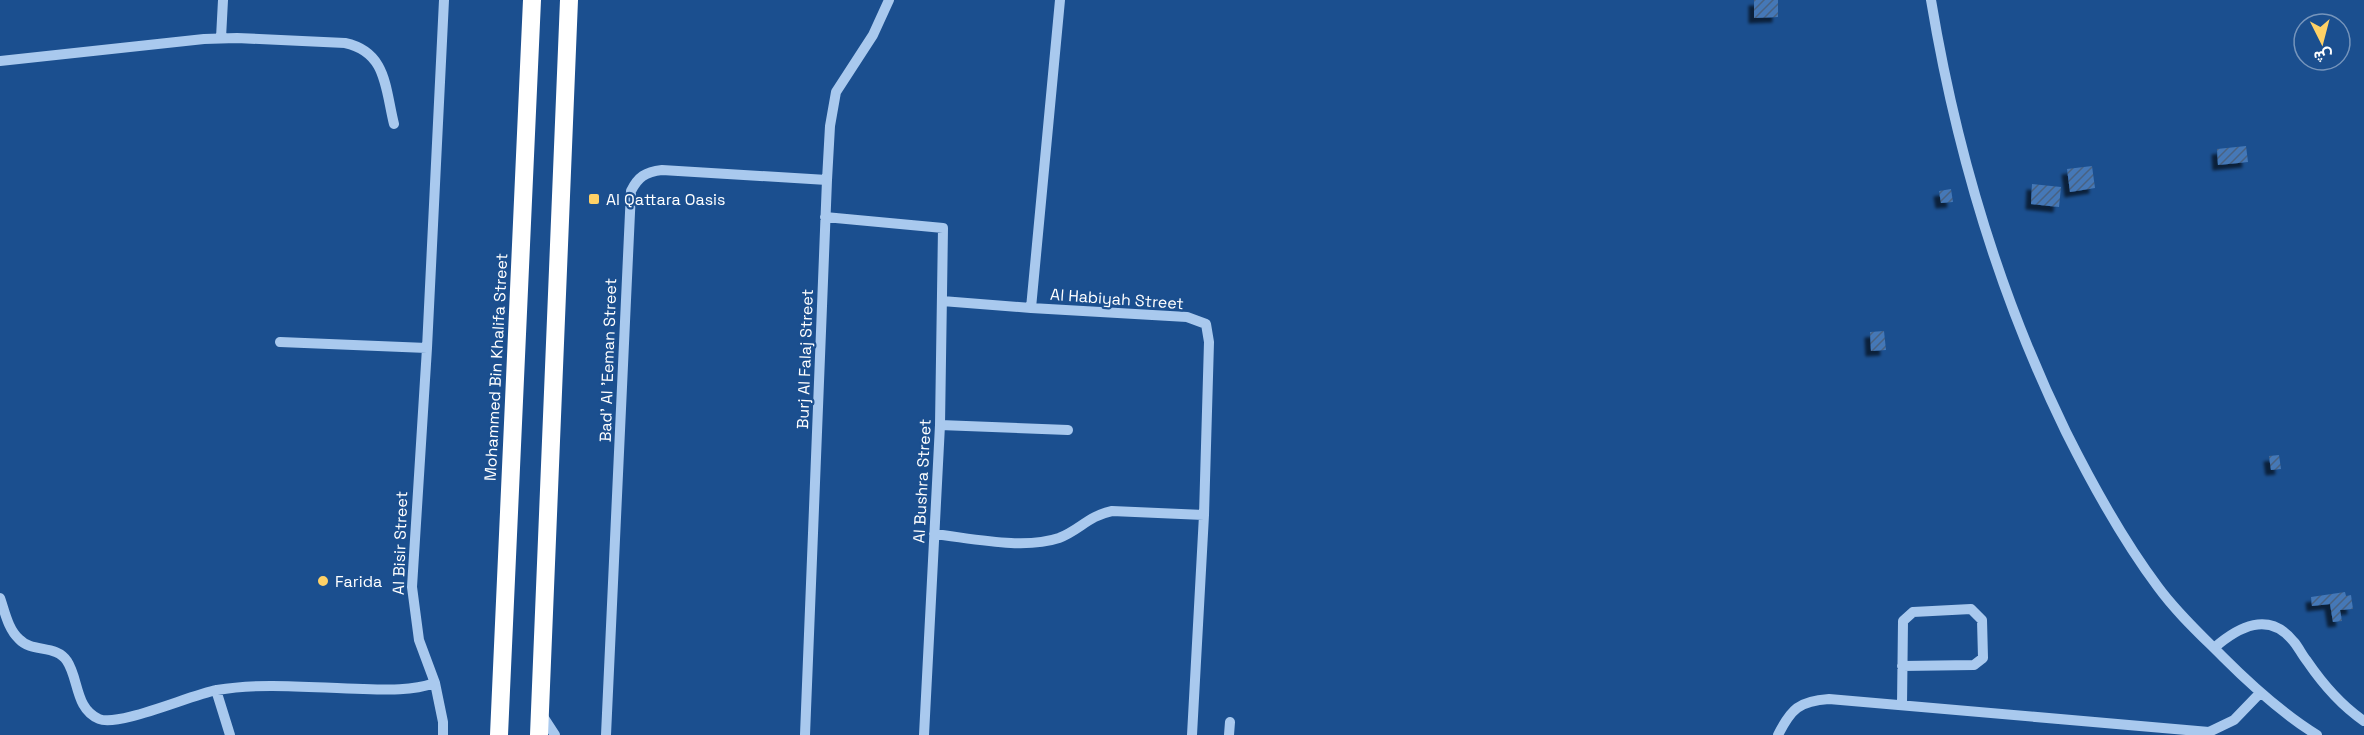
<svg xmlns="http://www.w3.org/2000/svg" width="2364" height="735" font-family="'Space Grotesk',Vazirmatn,sans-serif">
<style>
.building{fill:url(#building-hatch);filter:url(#shadow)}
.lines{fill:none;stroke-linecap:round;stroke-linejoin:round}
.minor{stroke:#a9c9ee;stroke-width:10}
.highway{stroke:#fff;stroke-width:18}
.poi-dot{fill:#ffd166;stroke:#1b4f8f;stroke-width:2}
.labels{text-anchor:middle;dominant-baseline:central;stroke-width:4.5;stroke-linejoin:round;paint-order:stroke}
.poi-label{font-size:16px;fill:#fff;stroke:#1b4f8f;text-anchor:start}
.street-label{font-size:16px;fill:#fff;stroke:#1b4f8f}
</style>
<defs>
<pattern id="building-hatch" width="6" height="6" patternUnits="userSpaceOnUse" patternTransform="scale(1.5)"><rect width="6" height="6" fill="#4478b7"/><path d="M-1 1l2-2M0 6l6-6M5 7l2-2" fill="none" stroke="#486282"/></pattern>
<filter id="shadow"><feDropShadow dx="-5.5" dy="5.5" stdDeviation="1.5" flood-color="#0009"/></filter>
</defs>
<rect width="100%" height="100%" fill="#1b4f8f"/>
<path class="building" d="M1754,0H1778V17L1754,18Z
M2246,146L2248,162L2218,165L2217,149Z
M2092,166L2095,188L2070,192L2067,169Z
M2032,184L2061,187L2059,207L2031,204Z
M1951,189L1953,202L1941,203L1939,191Z
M1884,331L1886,350L1871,351L1870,332Z
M2279,455L2281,469L2271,470L2269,456Z
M2345,592L2346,596L2351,595L2353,609L2340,610L2342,621L2333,622L2330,604L2312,606L2311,597Z"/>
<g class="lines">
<path class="minor" d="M1060,0L1031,308L1187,317L1206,324L1209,342L1204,515L1192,735
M1931,0C1956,150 1999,295 2066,432C2093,486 2122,539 2158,587C2177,613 2201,635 2223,657C2252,686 2283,714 2317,735
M221,38L223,0
M0,61L204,39L237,38L345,43C387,52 385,88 394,124
M825,217L943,228L940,425L924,735
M942,301L1031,308
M280,342L427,348
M940,425L1068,430
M934,534C971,538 1023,550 1059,538C1080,530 1088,516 1112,511L1204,515
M0,598C5,612 8,629 19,639C32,653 56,644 67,661C79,679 75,709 99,719C119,727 190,695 217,690C264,682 315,688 363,689C388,690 411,691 435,683
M2214,648C2238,627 2269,610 2294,642C2299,648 2302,655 2307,661C2322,683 2342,706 2364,721
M216,690L230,735
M1902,705L1903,621L1913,612L1971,609L1982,620L1983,658L1974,665L1902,666
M542,715L555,735
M443,735V722L435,683L419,640L412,587L427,348L444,0
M606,735L631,191C638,177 645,172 662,170L827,180
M805,735L827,180L830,126L836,92L873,35L889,0
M1229,735L1230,722
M1778,735C1791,709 1799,701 1829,699L2209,732L2234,720L2260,693"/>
<path class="highway" d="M499,735L532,0
M539,735L569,0"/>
</g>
<g class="poi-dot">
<rect x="588" y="193" width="12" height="12" rx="3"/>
<circle cx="323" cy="581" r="6"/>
</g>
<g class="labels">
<g class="poi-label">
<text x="606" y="199">Al Qattara Oasis</text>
<text x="335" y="581">Farida</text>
</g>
<g class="street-label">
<text transform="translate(1117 299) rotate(4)">Al Habiyah Street</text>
<text transform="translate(805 359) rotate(-88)">Burj Al Falaj Street</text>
<text transform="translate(608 360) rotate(-88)">Bad' Al 'Eeman Street</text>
<text transform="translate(496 367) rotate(-87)">Mohammed Bin Khalifa Street</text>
<text transform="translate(922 481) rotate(-87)">Al Bushra Street</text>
<text transform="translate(400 543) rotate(-88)">Al Bisir Street</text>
</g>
</g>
<g transform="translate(2322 42) rotate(174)"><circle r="28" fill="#1b4f8f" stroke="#7695bc" stroke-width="1.5"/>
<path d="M0-4.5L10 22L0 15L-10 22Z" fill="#ffd166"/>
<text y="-9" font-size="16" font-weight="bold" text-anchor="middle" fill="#ffffff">ش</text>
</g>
</svg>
